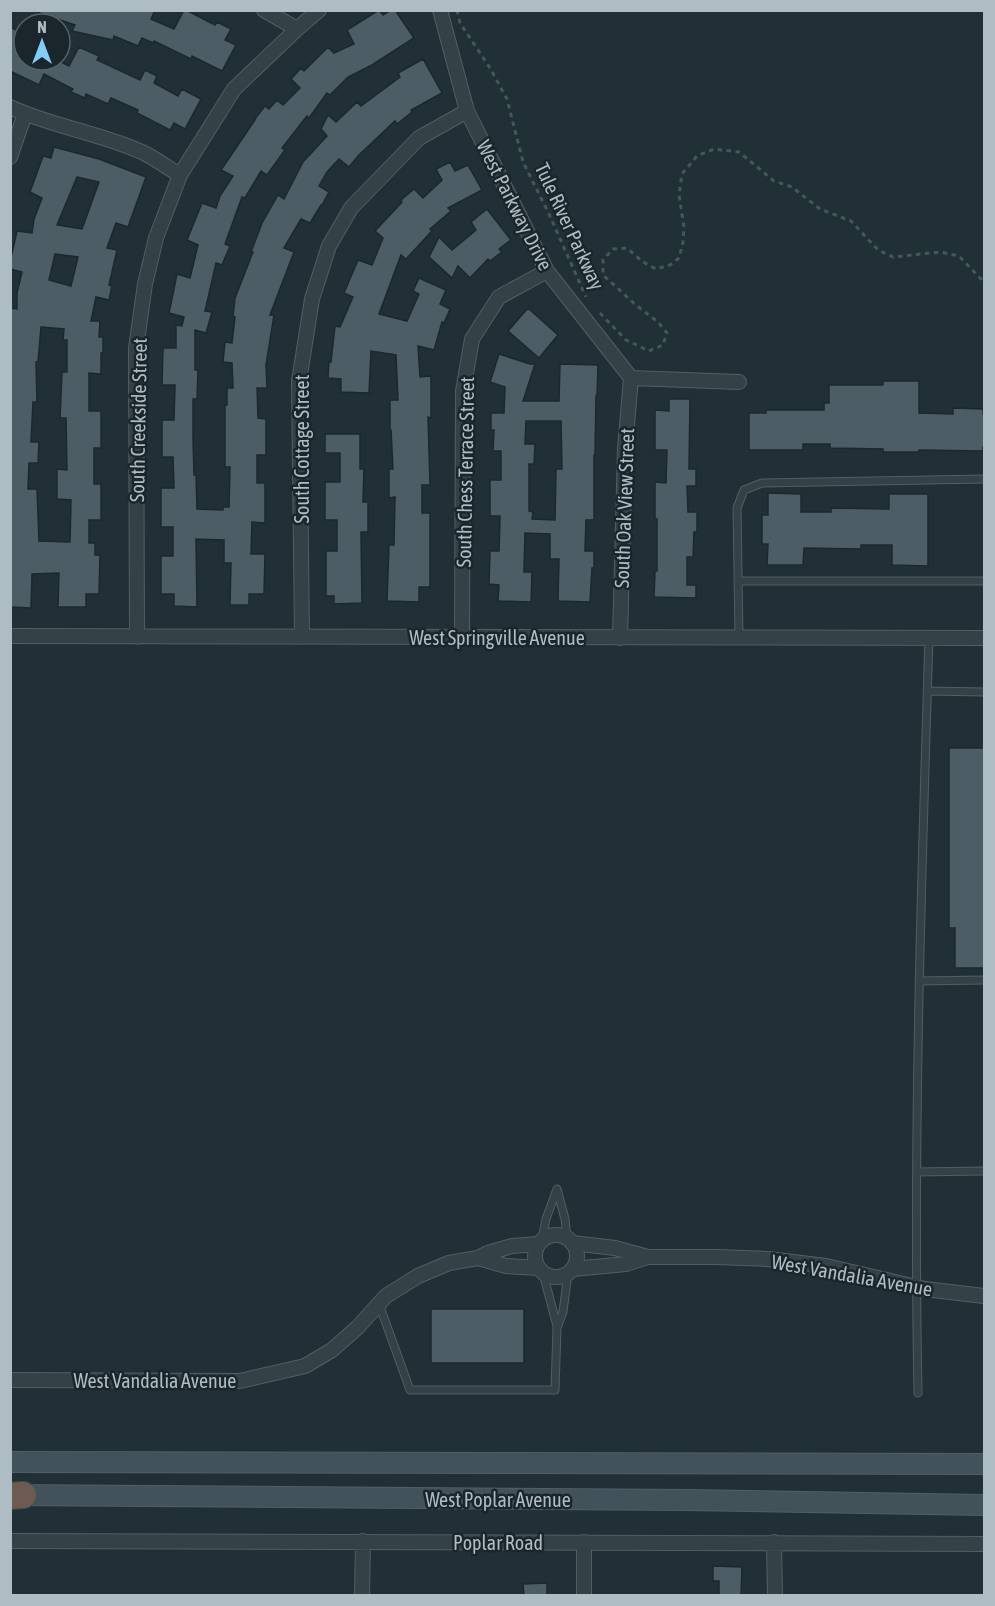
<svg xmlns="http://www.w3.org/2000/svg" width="995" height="1606" font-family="'Asap Condensed',sans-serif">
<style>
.building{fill:#4c5d65;stroke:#1c282e;stroke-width:1.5;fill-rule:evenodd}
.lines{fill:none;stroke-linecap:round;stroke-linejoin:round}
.lane-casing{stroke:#515f65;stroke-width:9}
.street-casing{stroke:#515f65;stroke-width:16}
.secondary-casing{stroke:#515f65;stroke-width:22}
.highway-casing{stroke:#3f4c52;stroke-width:28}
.path{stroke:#445956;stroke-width:3;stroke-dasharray:4.5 4.5;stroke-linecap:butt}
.lane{stroke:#344147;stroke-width:7}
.street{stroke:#344147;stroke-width:14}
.secondary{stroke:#42525a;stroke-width:20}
.highway{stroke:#6d5b51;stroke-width:26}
.labels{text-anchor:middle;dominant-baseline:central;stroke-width:5;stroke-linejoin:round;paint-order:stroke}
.street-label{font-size:20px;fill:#aebcc4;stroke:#1a262c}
</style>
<rect width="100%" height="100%" fill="#213036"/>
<path class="building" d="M39,10H155L151,19L174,29L184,10H186L215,25L217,22L231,29L225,40L236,45L222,71L192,56L191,59L154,41L153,43L142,38L138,46L114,36L113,40L72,31L75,25L39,13Z
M379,10L383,15L391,10H395L414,38L372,65L348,77L330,95L327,93L309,118L307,116L282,148L285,150L267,175L261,171L245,198L242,197L225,244L230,246L222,265L216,263L205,311L212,312L206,333L195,330V370H198L197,399H193V438L194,475H196L197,509L223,510V507H229L230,467H225V405H227V388H233L232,363L223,362L225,342L232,343L235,317L233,316L235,298L253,252H251L262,223L278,195L284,199L303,162L327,136L321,129L328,115L336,122L357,102L361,106L400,77L398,73L423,59L442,93L411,110L412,112L397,124L395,121L359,155L349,167L339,159L327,172L319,186L329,192L322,205H321L310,223L301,219L284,248L294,252L270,315H274L266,365L267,388H257L258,418L266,419V455H257V483H265V523L252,522L251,554H265L264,594H249V605H230L231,563H224V540L196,539L197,607L174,606V594H161V556H173V527H161V488H174L173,457H162V420H174L175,385H162L163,348H176V325L182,326L184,317L169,313L177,274L190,278L198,245L187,240L202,203L216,208L220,196L233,176L221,170L255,120H254L265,106L269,109L277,100L283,105L300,88L291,79L301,68L304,71L328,47L334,53L354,44L347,30Z
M10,27L24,34V60H57L69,66L79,47L99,56L97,60L140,80L145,70L157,76L154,83L178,96L182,89L201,99L185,129L174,123L170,130L137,113L138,110L111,98L108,104L86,94L85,98L71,92L73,89L44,74L39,85L10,71Z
M54,147L99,159L146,177L128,227L116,223L107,248L117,250L109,285L112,286L109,300L96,297L91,321H100L99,337H103V353H101V374L89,373V411H101V448H94V484H101V520H89V543H95V555H100L99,594H86V607H58L59,573L32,574L31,608L10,607V308L17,309V293L22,272L10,269V262L17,231L32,233L34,219L42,198L30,192L43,156L51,158ZM77,177L99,182L82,229L57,225ZM55,254L78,257L71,286L49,280ZM41,327L64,329L63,340H67V372H62L60,418H66L67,470L57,469V499L71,500L70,542L39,541L37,489H28L29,463H38L39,442H31L33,402H37L36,362H38Z
M450,162L455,171L468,165L482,190L448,208L451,211L430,229L432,231L406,259L401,255L379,314L407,321L419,294L413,291L419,278L446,290L440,304L450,309L444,323L442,322L434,350L418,346L420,377L431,376V418L428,417L430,485H422V513H430V587H419V602L387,601L389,545H394L395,497L389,498V469H393L391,430L390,429V400H398L396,355L371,351L369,393L341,392V379L328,378L329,362H331L335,326L340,327L353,297L344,293L358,260L372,265L383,238L375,231L402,202L401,200L414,189L423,198L442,180L436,169Z
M487,209L511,240L499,249L502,252L490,261L488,259L470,278L458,266L452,278L429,257L439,237L452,250L476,230L471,222Z
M528,308L558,335L539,358L508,331Z
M499,354L530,364H535L523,401H559L560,364L598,365L597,396H596L595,455H594V520H586L585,551H594V568H592L590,602L558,601L559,559H550V534L525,533L524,572H532L531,602L498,601L499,585L489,584L490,551H499L500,516H490V480H501V451H493L494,430H491V413H504L505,387L490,382ZM526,421H561L562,469H556L555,520L532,519L533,512L529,511V464H534L535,444H525Z
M883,381H919V413L953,414V408L983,409V414H984V447H983V451L919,450V452H883V449L830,448V444H803V450H749V413H766V410H824V403H829V385H883Z
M669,399H690L689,469H696V486H687L688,512H697V532H694L693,557H687V585H696V598L654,597L655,571H657V519L655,520V482L666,483L667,450H655V410L669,411Z
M325,434H360V469H364L363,502H368V532H361L362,603L334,604V596H326V551H337V520H325V482H340V453H325Z
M768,493L801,494V512H831V508L889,509V494H928V566L892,565V545H861V549L804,548L803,565H767L768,544H762V515H768Z
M949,748H984V968H955V928H949Z
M431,1309H524V1363H431Z
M713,1566L742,1567L741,1596H719V1581H713Z
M547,1583V1596H524L523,1584Z"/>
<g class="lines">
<defs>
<path id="lane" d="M738,581H984
M739,638L737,508L744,490L762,483L984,479
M927,691L984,692
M919,981L984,980
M917,1172L984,1171
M557,1189L565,1219L567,1238
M542,1240L546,1219L557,1189
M543,1273L557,1326
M379,1304L410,1390H555L557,1328L563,1312L568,1273
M918,1393C913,1141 921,890 929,638"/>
<path id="street" d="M264,10L297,29
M440,10L467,111L547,271L631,378L739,382
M10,107C53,127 101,133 144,153C156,159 168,168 180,175
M10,157L25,114
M10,636L984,638
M137,637L136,348L145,284L156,238L180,175L234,89L297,29L319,10
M302,637L299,381L312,299L329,246L351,208L419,138L467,111
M462,637L463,391L472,339L499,297L547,271
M620,638L625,449L631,378
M535 1256a21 21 0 1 1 42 0a21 21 0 1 1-42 0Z
M572,1243L615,1248L648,1257H716L768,1259L826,1266L925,1289L984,1296
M478,1258L506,1266L539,1268
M573,1269L626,1264L648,1257
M10,1380L240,1381L305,1366L332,1350L358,1327L386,1296L418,1276L449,1263L478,1258L488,1253L512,1246L538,1244
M10,1541L984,1544
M774,1542L775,1596
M362,1596L363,1541
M584,1596V1542"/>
<path id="secondary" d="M10,1462L984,1464
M10,1495L687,1500L984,1505"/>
<path id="highway" d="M10,1496L23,1495"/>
</defs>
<use href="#lane" class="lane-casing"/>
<use href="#street" class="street-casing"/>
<use href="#secondary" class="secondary-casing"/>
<use href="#highway" class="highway-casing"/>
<path class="path" d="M457,10L460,23L490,68L507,99L523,162L549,214L586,297
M600,313L626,340L649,351L663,345L667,333L658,322L636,305L603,275V260L613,249L627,248L643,262L656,269L670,265L679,258L683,242L684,227L679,195L682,174L697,156L714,149L739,152L774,181L792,187L820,209L851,221L878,250L893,257L940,252L959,256L984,282"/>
<use href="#lane" class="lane"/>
<use href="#street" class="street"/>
<use href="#secondary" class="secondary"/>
<use href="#highway" class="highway"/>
</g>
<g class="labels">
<g class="street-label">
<text transform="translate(515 205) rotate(63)">West Parkway Drive</text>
<text transform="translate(570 226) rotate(65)">Tule River Parkway</text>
<text transform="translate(138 420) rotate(-89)">South Creekside Street</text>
<text transform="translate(301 449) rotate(-90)">South Cottage Street</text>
<text transform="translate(465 472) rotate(-89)">South Chess Terrace Street</text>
<text transform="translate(624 508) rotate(-88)">South Oak View Street</text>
<text x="497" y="637">West Springville Avenue</text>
<text transform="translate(852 1275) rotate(10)">West Vandalia Avenue</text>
<text x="155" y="1380">West Vandalia Avenue</text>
<text x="498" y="1499">West Poplar Avenue</text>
<text x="498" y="1542">Poplar Road</text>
</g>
</g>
<rect width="995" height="1606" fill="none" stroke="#aebcc4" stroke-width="24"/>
<g transform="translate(42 42)"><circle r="28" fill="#1a262c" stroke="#556269" stroke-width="1.5"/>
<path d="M0-4.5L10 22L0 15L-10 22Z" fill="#83cdf4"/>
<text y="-9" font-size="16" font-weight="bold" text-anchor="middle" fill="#aebcc4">N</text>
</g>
</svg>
